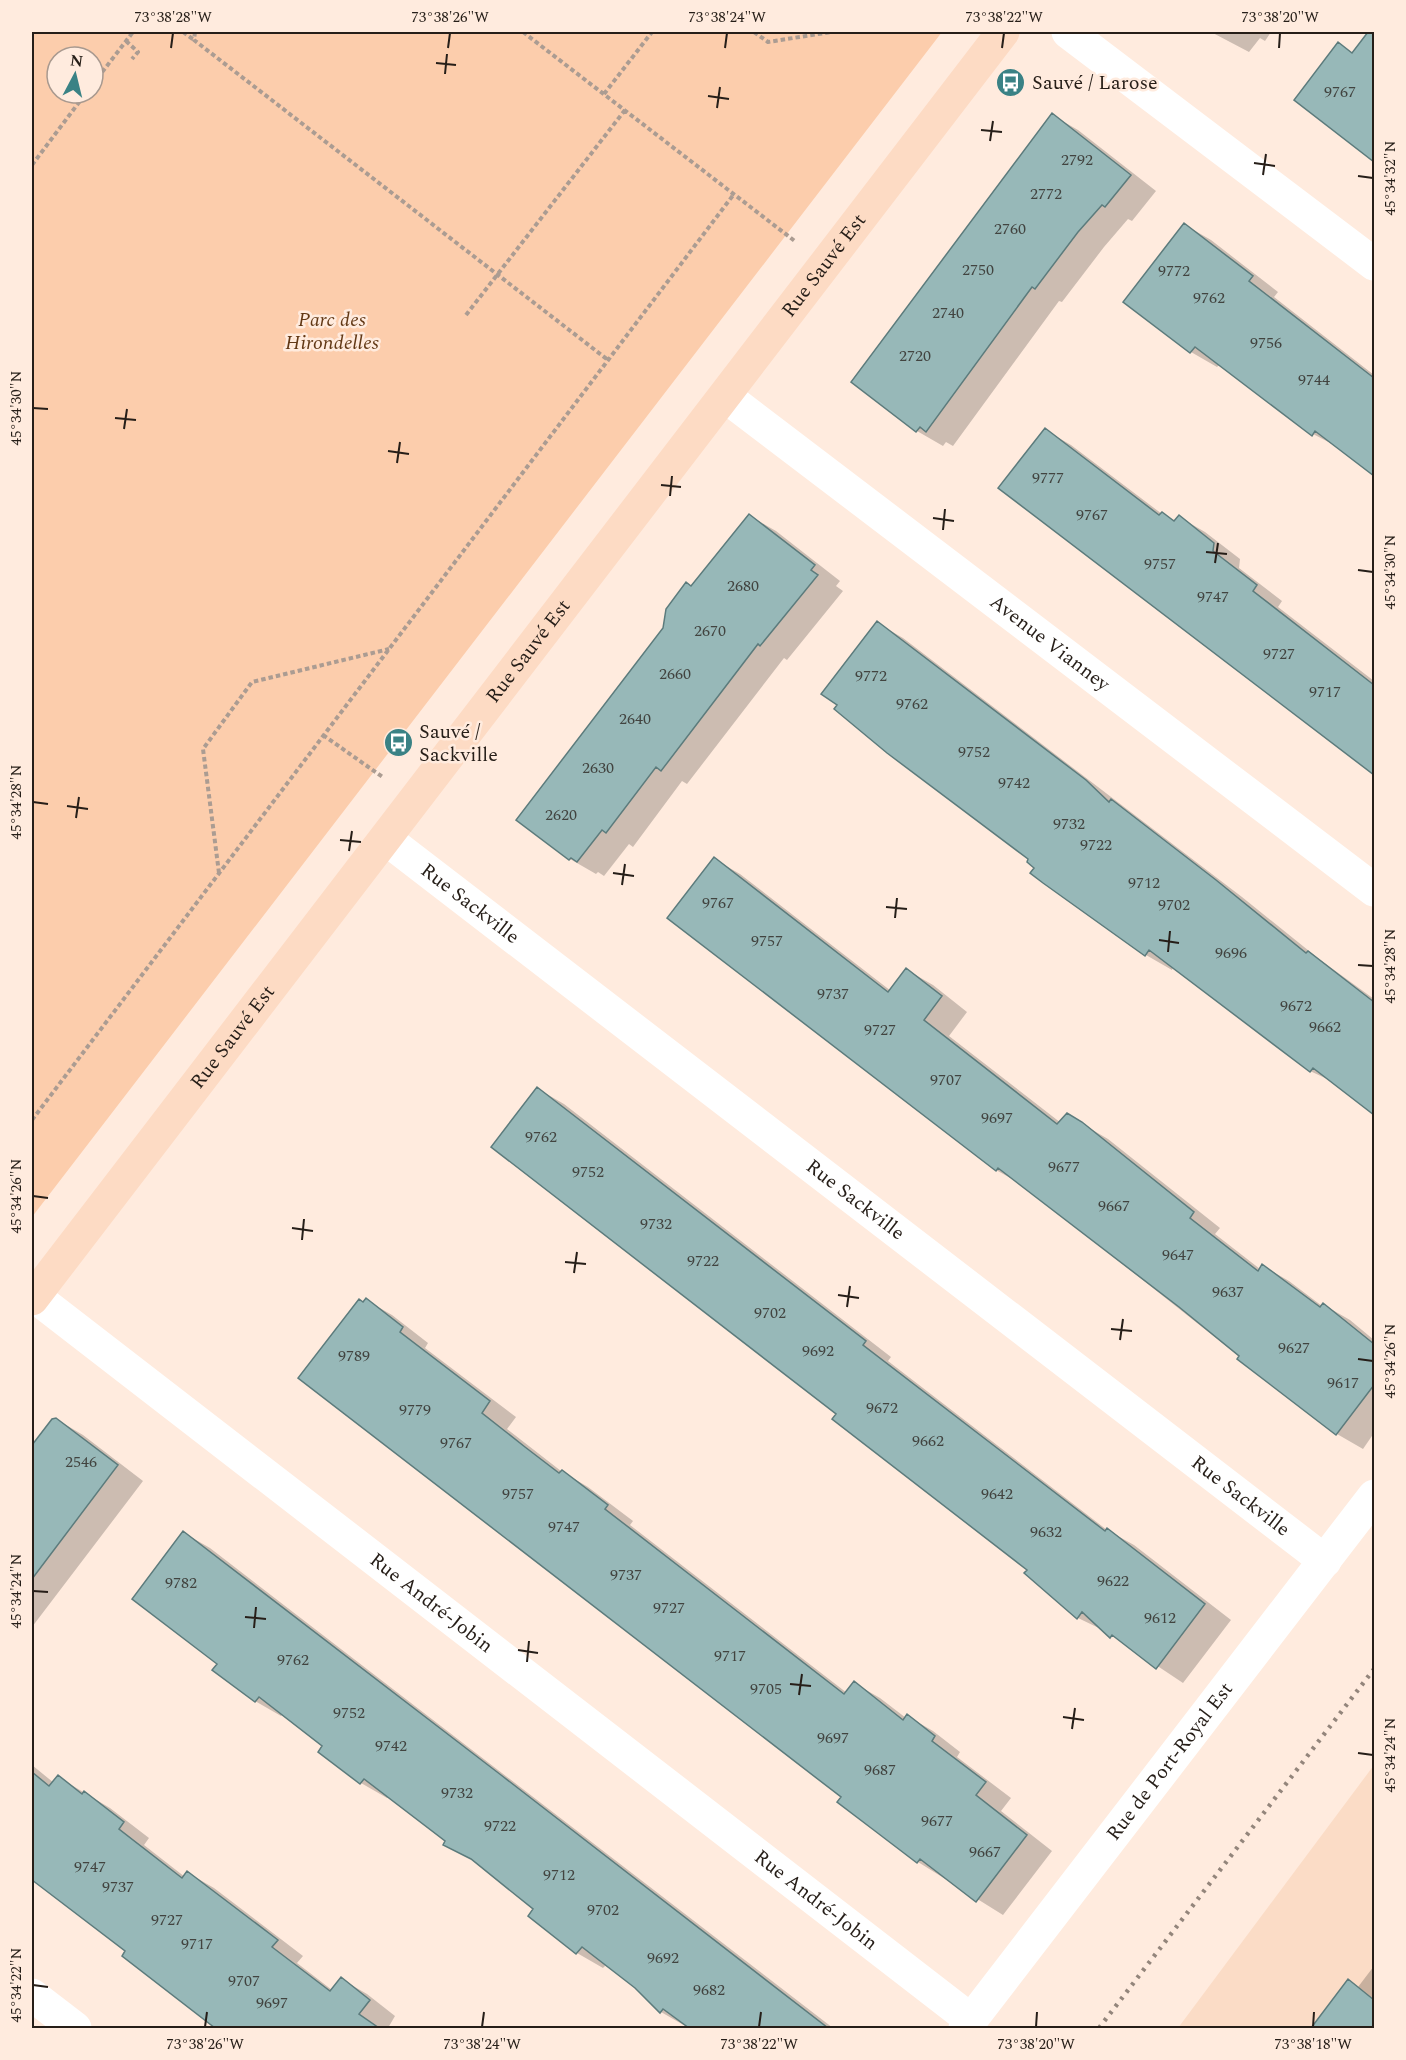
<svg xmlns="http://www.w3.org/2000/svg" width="1406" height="2060" font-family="Spectral,serif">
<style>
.built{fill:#fbdcc6}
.green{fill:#fccdac;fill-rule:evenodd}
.shadow{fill:#0003}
.building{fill:#97b8b8;stroke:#5c7b7c;stroke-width:1.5}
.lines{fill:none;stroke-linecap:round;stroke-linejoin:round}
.path{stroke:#ab9c92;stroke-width:4;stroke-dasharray:4.5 3;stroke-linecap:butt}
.minor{stroke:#fff;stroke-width:33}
.major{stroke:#fddbc4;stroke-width:33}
.rail{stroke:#93857b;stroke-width:4.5;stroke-dasharray:3 6;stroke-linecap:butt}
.ticks{fill:none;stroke:#261e18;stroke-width:2}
.labels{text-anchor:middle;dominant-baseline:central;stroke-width:5;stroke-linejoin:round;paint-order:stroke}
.number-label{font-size:16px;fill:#424440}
.poi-label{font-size:20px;fill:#261e18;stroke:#ffebde;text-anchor:start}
.street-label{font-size:20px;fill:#261e18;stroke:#ffebde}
.park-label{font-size:20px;font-style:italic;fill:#623815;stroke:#ffebde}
.neatline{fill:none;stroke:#261e18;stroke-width:2}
.ticks-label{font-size:15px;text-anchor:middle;fill:#261e18}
</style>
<rect width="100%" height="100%" fill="#ffebde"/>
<path class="built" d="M1374,1765V2028H1178Z"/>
<path class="green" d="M32,32H942L32,1217ZM57,57H93V93H57Z"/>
<path class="shadow" d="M1211,32H1271L1265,41L1260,38L1249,52Z
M1339,44L1374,67V160L1296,100Z
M1052,115L1078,130L1156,191L1132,221L1128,219L1104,247L1062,302L1059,301L953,446L946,442L943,446L917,431L853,382Z
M1185,225L1211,240L1278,292L1274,297L1374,375V475L1340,448L1313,434L1220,364L1217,367L1191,352L1125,302Z
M1045,430L1071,445L1162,514L1176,521L1179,517L1205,532L1240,559L1239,568L1282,601L1278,607L1374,681V772L1000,487Z
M750,516L776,531L840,581L836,586L843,591L787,660L784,658L687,784L682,781L633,847L629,844L604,876L598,872L596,874L570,859L664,628L692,588Z
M877,623L903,638L1242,897L1319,959L1374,999V1113L1338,1084L1310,1071L1173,967L1172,970L1146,955L1037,867Z
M714,859L740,874L891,991L907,970L933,985L967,1012L949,1036L1061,1123L1067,1115L1108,1139L1220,1228L1215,1234L1260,1269L1263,1266L1289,1281L1322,1306L1324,1305L1350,1320L1374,1340V1433L1363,1449L1337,1434L1023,1185L996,1170Z
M538,1089L564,1104L891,1357L888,1361L1107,1530L1134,1545L1231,1620L1183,1683L1105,1631L1078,1618L1026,1573L1029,1569L838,1414Z
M366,1300L392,1315L428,1343L425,1348L516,1417L507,1429L561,1471L588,1487L633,1521L630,1525L847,1693L854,1683L880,1698L906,1718L907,1716L933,1731L960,1752L957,1757L1011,1798L1001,1811L1052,1851L1003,1915L918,1862L843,1797Z
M56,1419L83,1435L143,1481L32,1627V1448Z
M184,1533L210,1548L833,2028L687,2027L661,2012L636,1986L607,1964L603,1968L577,1953L530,1915L535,1909L479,1863L445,1844L447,1840L389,1796L387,1798L361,1783L320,1752L325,1745L283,1714L281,1716L255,1701L219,1663Z
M32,1765L54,1783L58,1777L110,1808L149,1838L144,1845L185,1877L188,1873L214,1888L303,1956L297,1963L332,1990L341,1979L367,1994L395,2016L388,2028H219L212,2024L127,1951L32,1879Z
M1374,1966V2028H1313L1349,1981L1358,1987Z"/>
<path class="building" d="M1368,32H1374V162L1294,100L1338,42L1352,53Z
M1052,113L1131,175L1105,207L1102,205L1078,232L1035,289L1032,287L926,432L920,427L916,432L851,382Z
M1184,223L1253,276L1249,281L1374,378V476L1315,431L1312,436L1195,347L1190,353L1123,302Z
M1045,428L1159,515L1162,512L1174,521L1179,515L1214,543L1213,551L1257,585L1253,591L1374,685V775L998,488Z
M749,514L815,565L811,570L818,575L760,646L758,644L661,771L656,767L606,833L602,830L577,862L571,858L569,860L516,820L663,628L666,609L686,582L691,586Z
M877,621L1086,780L1109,802L1111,799L1216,880L1306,953L1308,951L1374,1002V1115L1313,1068L1310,1072L1149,950L1145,956L1043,883L1030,873L1034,868L1027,862L1028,859L887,753L834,709L837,705L821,694Z
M714,857L888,992L906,968L942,996L924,1020L1057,1124L1067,1113L1082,1122L1194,1212L1190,1218L1258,1271L1262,1264L1320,1307L1323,1303L1374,1344V1385L1336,1435L1237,1359L1239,1356L1179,1307L998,1168L996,1171L667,918Z
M537,1087L866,1341L863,1345L1105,1531L1107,1528L1205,1604L1156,1669L1112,1635L1110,1638L1082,1612L1077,1619L1024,1573L1027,1570L832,1419L836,1414L491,1147Z
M366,1298L403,1327L400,1332L490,1401L482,1413L525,1447L559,1473L562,1470L608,1505L605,1509L844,1694L854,1681L903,1720L907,1714L935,1736L932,1741L986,1782L976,1795L1027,1835L976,1902L920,1859L917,1863L875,1831L837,1802L841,1797L298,1378L359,1299L363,1302Z
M56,1418L118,1465L32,1579V1445L52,1419Z
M183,1531L501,1775L828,2028H689L663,2009L660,2013L635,1988L582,1947L576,1954L528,1916L533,1909L471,1859L443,1845L445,1841L364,1779L360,1784L318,1752L322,1746L259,1697L255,1702L212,1670L217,1664L132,1599Z
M32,1772L49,1786L58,1775L82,1794L84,1791L124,1822L119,1829L182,1878L187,1871L278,1940L272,1947L330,1991L341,1977L370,2000L359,2014L379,2028H215L122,1956L125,1951L32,1880Z
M1348,1979L1374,2000V2028H1311Z"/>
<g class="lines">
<path class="path" d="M183,32L194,40
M195,32L194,40L608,360
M523,32L796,242
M754,32L768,42L831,32
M126,41L138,52L132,59
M93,84L133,32
M604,94L652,32
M32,165L86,93
M466,315L625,110
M323,735L384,778
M219,873L203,749L252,682L389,649
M32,1120L734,194"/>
<g class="minor">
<path d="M1068,32L1374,264"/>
<path id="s1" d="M725,396L1374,890"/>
<path id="s2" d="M386,839L1325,1561"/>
<path id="s3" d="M34,1296L971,2020"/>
<path d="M32,1995L75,2028"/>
<path id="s4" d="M965,2028L1374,1496"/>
</g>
<path class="major" id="s5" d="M32,1299L1003,32"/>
<path class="rail" d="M1099,2028L1374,1669"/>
</g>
<path class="ticks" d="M171,48L173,33M448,48L450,33M725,48L727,33M1002,48L1004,33M1279,48L1280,33M436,63L456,65M445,74L447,54M708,96L729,99M717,108L720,87M981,130L1002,132M990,141L993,121M1254,163L1275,166M1263,175L1266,154M1358,176L1373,178M33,408L48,409M115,418L136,420M124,429L127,409M388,451L409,454M397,463L400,442M661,485L681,487M670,496L672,476M933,518L954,521M943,530L945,509M1206,552L1227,554M1215,563L1218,543M1358,570L1373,572M33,802L48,804M67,806L88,809M76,818L79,797M340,840L361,842M349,851L352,831M613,873L634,876M622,885L625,864M886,907L907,909M895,918L897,898M1159,940L1179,943M1168,952L1170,931M1358,965L1373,966M33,1196L48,1198M292,1228L313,1231M302,1240L304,1219M565,1262L586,1264M574,1273L577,1252M838,1295L859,1298M847,1307L850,1286M1111,1329L1132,1331M1120,1340L1123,1319M1358,1359L1373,1361M33,1591L48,1592M245,1617L266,1619M254,1628L256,1607M518,1650L538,1653M527,1662L529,1641M790,1684L811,1686M799,1695L802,1674M1063,1717L1084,1720M1072,1729L1075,1708M1358,1753L1373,1755M33,1985L48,1987M205,2027L207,2012M482,2027L484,2012M759,2027L761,2012M1036,2027L1037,2012M1313,2027L1314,2012"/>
<defs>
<symbol id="bus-disc" viewBox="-11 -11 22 22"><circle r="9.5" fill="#3a8285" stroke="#ffebde"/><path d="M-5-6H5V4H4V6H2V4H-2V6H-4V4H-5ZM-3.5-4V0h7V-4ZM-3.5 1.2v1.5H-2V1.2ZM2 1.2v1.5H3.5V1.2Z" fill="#fff"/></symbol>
</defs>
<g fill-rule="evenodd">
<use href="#bus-disc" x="994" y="66" width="33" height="33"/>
<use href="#bus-disc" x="382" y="726" width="33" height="33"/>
</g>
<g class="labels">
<g class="number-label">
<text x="1340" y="92">9767</text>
<text x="1077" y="160">2792</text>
<text x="1046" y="194">2772</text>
<text x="1010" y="229">2760</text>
<text x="978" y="270">2750</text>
<text x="1174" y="271">9772</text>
<text x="1209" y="298">9762</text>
<text x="948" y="313">2740</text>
<text x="1266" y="343">9756</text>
<text x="915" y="356">2720</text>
<text x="1314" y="380">9744</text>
<text x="1048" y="478">9777</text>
<text x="1092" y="515">9767</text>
<text x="1160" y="564">9757</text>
<text x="743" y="586">2680</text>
<text x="1213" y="597">9747</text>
<text x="710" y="631">2670</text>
<text x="1279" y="654">9727</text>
<text x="675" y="674">2660</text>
<text x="871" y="676">9772</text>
<text x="1325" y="692">9717</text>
<text x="912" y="704">9762</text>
<text x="635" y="719">2640</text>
<text x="974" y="752">9752</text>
<text x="598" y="768">2630</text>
<text x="1014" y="783">9742</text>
<text x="561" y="815">2620</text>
<text x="1069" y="824">9732</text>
<text x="1096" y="845">9722</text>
<text x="1144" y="883">9712</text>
<text x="718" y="903">9767</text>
<text x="1174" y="905">9702</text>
<text x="767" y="941">9757</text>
<text x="1231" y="953">9696</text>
<text x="833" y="994">9737</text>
<text x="1296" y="1006">9672</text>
<text x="1325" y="1027">9662</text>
<text x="880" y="1030">9727</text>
<text x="946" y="1080">9707</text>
<text x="997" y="1118">9697</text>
<text x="541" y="1137">9762</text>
<text x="1064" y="1167">9677</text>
<text x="588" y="1172">9752</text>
<text x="1114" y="1206">9667</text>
<text x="656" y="1224">9732</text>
<text x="1178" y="1255">9647</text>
<text x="703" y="1261">9722</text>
<text x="1228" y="1292">9637</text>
<text x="770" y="1313">9702</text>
<text x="1294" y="1348">9627</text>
<text x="818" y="1351">9692</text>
<text x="354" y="1356">9789</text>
<text x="1343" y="1383">9617</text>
<text x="882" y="1408">9672</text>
<text x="415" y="1410">9779</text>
<text x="928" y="1441">9662</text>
<text x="456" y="1443">9767</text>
<text x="81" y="1462">2546</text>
<text x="518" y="1494">9757</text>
<text x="997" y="1494">9642</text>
<text x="564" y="1527">9747</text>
<text x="1046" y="1532">9632</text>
<text x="626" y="1575">9737</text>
<text x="1113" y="1581">9622</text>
<text x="181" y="1583">9782</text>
<text x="669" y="1608">9727</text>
<text x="1160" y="1618">9612</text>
<text x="730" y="1656">9717</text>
<text x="293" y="1660">9762</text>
<text x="766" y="1689">9705</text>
<text x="349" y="1713">9752</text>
<text x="833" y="1738">9697</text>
<text x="391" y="1746">9742</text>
<text x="880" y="1770">9687</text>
<text x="457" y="1793">9732</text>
<text x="937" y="1821">9677</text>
<text x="500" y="1826">9722</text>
<text x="985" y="1852">9667</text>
<text x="90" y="1867">9747</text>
<text x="559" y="1875">9712</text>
<text x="118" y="1887">9737</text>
<text x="603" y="1910">9702</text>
<text x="167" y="1920">9727</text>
<text x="197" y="1944">9717</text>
<text x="663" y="1958">9692</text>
<text x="244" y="1981">9707</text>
<text x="709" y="1990">9682</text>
<text x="272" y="2003">9697</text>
</g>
<g class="poi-label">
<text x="1032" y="83">Sauvé / Larose</text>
<text x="419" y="732">Sauvé /<tspan x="419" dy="23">Sackville</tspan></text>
</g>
<g class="street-label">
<text stroke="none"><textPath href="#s5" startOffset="1302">Rue Sauvé Est</textPath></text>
<text stroke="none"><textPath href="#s1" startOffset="408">Avenue Vianney</textPath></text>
<text stroke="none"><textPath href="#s5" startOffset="816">Rue Sauvé Est</textPath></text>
<text stroke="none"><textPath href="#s2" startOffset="106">Rue Sackville</textPath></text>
<text stroke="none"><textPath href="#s5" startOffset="330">Rue Sauvé Est</textPath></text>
<text stroke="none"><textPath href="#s2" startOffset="592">Rue Sackville</textPath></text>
<text stroke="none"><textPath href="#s2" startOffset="1078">Rue Sackville</textPath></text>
<text stroke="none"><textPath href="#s3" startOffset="502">Rue André-Jobin</textPath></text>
<text stroke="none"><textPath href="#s4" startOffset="336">Rue de Port-Royal Est</textPath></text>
<text stroke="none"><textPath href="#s3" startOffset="988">Rue André-Jobin</textPath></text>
</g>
<g class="park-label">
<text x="332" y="320">Parc des<tspan x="332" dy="23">Hirondelles</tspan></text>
</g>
</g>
<rect width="1406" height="2060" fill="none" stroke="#ffebde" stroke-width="66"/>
<g transform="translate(75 75) rotate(7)"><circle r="28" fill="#ffebde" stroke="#a8998f" stroke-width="1.5"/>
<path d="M0-4.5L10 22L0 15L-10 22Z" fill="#3a8285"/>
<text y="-9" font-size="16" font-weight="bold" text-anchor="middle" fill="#261e18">N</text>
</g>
<rect x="33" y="33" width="1340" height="1994" class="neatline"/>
<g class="ticks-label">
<text x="173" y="22">73°38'28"W</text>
<text x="450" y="22">73°38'26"W</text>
<text x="727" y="22">73°38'24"W</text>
<text x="1004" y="22">73°38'22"W</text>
<text x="1280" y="22">73°38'20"W</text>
<text transform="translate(1390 178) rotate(-90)" y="5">45°34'32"N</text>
<text transform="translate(16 408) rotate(-90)" y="5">45°34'30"N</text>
<text transform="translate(1390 572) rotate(-90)" y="5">45°34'30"N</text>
<text transform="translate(16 802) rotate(-90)" y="5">45°34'28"N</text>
<text transform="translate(1390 966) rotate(-90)" y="5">45°34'28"N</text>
<text transform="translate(16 1196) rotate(-90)" y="5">45°34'26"N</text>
<text transform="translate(1390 1361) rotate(-90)" y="5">45°34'26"N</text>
<text transform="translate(16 1591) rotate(-90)" y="5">45°34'24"N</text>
<text transform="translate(1390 1755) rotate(-90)" y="5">45°34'24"N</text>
<text transform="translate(16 1985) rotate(-90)" y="5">45°34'22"N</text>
<text x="205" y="2049">73°38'26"W</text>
<text x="482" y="2049">73°38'24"W</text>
<text x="759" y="2049">73°38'22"W</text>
<text x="1036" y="2049">73°38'20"W</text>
<text x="1313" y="2049">73°38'18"W</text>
</g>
</svg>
